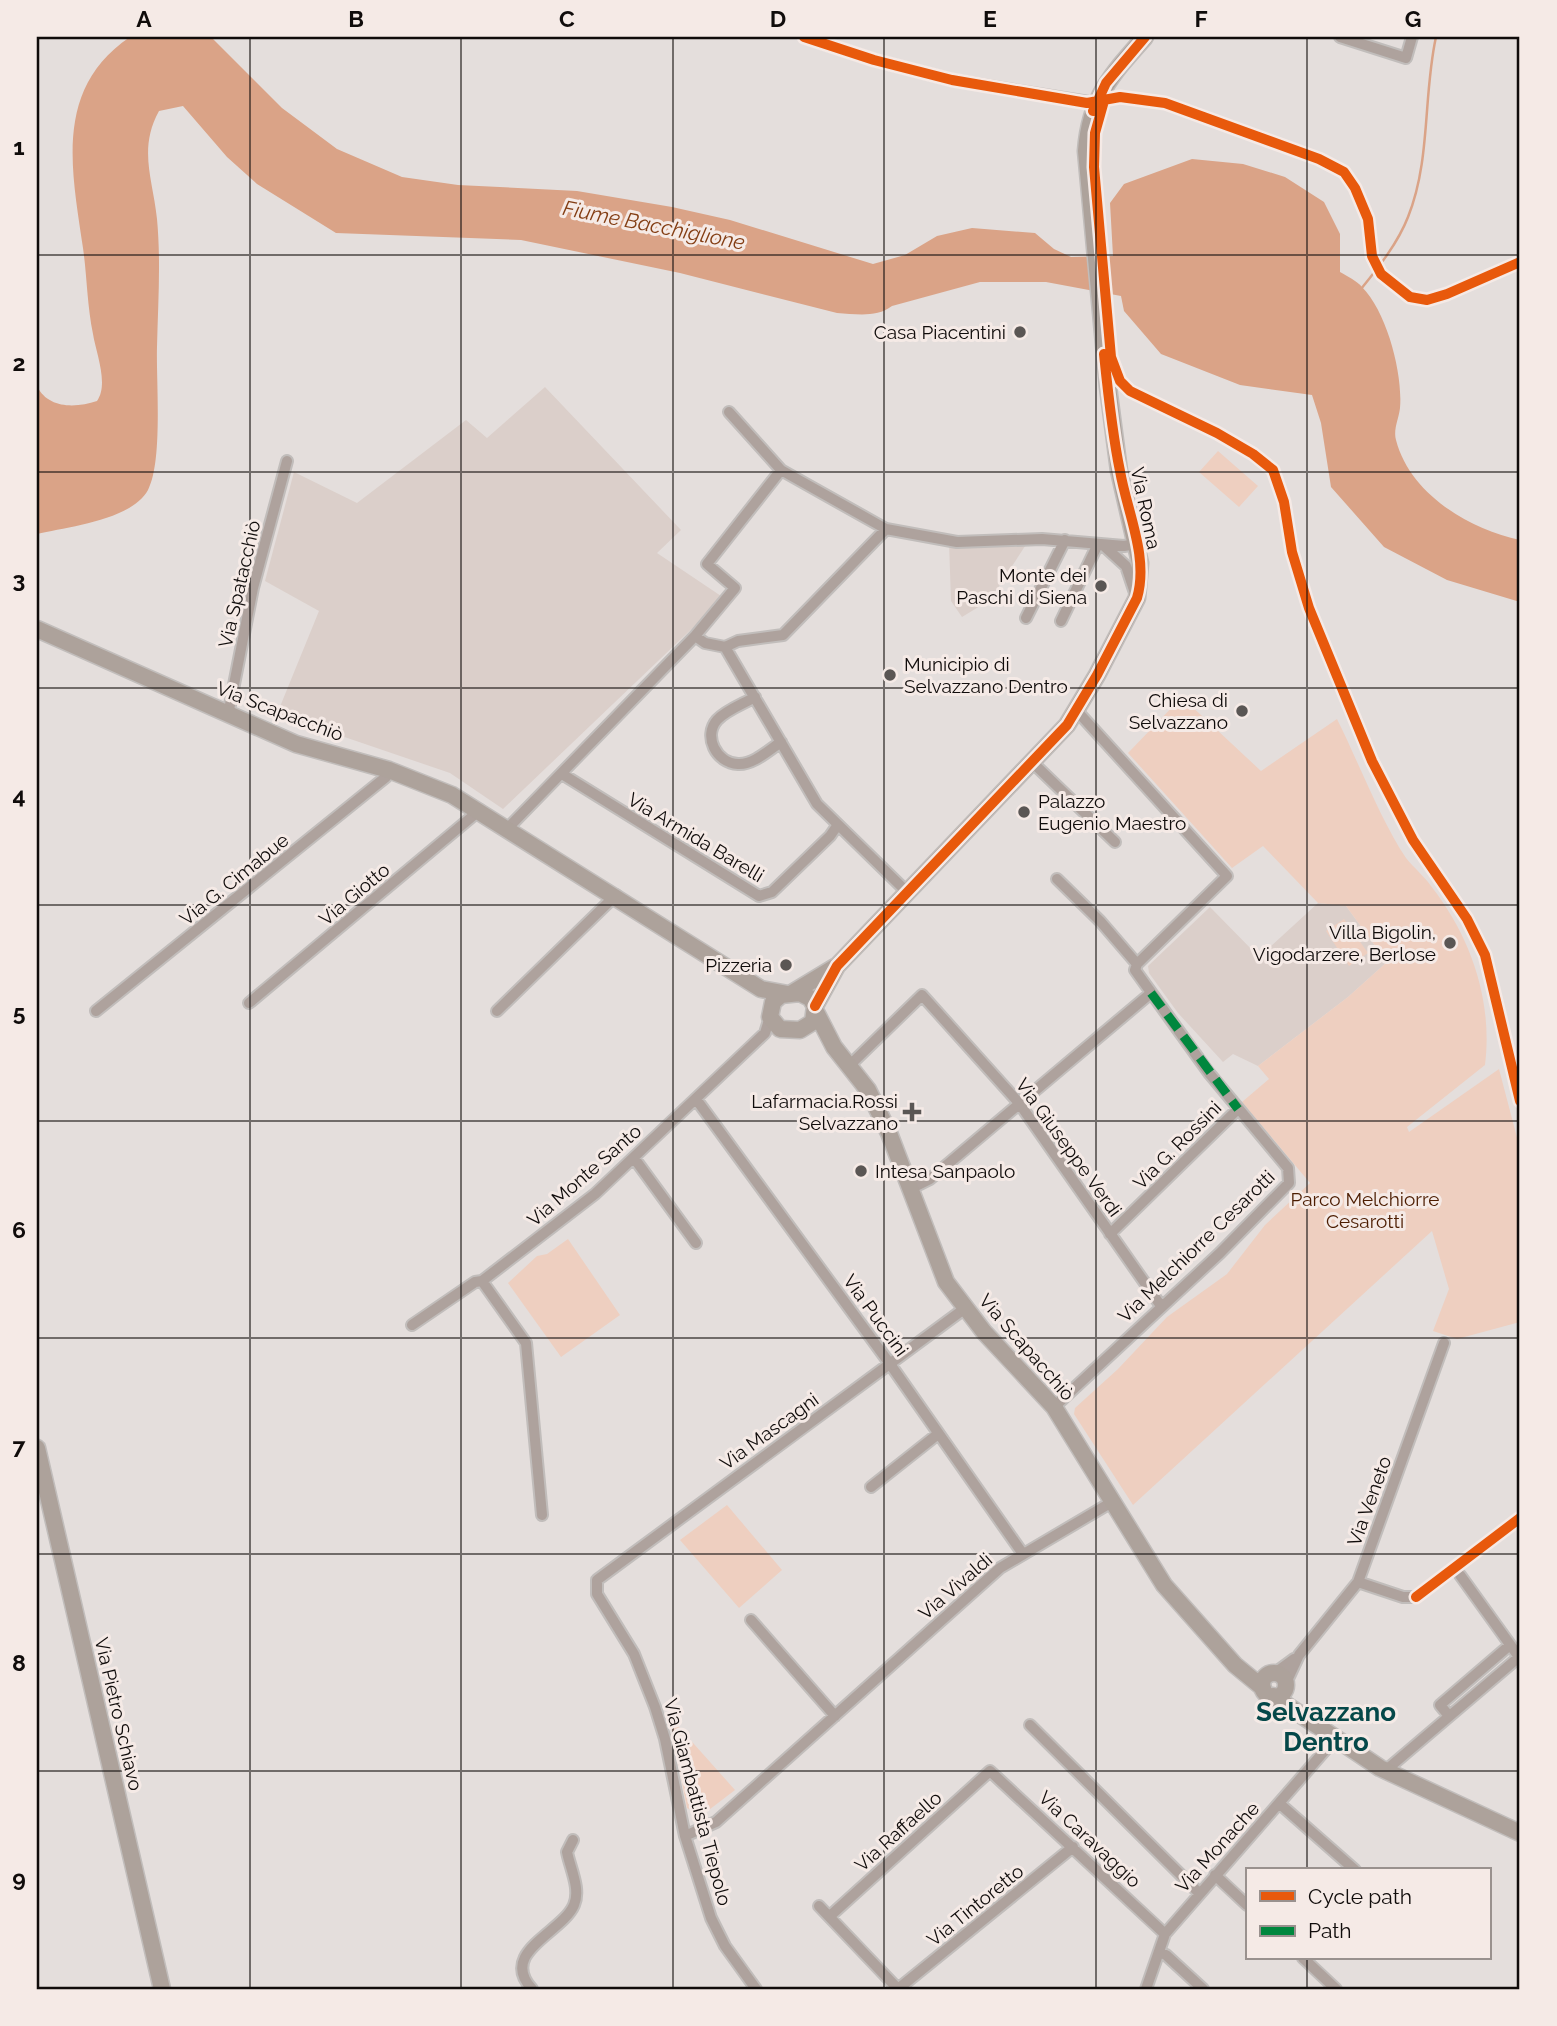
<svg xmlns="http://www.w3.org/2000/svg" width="1557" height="2026" font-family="Raleway,sans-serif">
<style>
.built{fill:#dbcfca}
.green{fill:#eecfc0}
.water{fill:#daa387}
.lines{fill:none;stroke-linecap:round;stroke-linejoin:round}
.stream{stroke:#daa387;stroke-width:2.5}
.street-casing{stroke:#c1bdbb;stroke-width:14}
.secondary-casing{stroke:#c1bdbb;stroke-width:19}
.street{stroke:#aea29d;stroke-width:10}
.secondary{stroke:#ada29b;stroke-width:16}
.quiet{stroke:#00873e;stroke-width:9;stroke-dasharray:18 9;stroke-linecap:butt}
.cycleway-casing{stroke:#f5eae6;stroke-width:15}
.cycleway{stroke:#e8590c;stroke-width:10}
.grid{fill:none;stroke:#100c0b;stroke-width:2;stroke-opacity:0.55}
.poi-dot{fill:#5a5654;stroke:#f5eae6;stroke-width:2.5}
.labels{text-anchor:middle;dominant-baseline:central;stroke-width:6;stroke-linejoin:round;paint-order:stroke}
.poi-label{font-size:19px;fill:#100c0b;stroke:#f5eae6;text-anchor:end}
.street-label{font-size:19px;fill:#100c0b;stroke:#f5eae6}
.park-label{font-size:19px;fill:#4c1c00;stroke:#f5eae6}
.water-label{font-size:21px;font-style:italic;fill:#843e14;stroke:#f5eae6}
.district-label{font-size:26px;font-weight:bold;fill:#054849;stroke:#f5eae6}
.neatline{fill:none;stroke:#100c0b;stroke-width:2.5}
.grid-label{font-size:23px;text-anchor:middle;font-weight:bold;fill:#100c0b}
</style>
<rect width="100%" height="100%" fill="#e4dedc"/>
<path class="built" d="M545,387L681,530L657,553L724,598L503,809L450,773L277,714L319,611L265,581L294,472L357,503L466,420L487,438Z
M1029,540L990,600L962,617L951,601L949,542Z
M1318,903L1346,906L1387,962L1348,997L1258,1066L1233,1054L1223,1062L1178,1013L1149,973L1148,966L1210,907L1259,957Z"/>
<path class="green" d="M1218,451L1258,486L1239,507L1199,472Z
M1178,701H1186L1261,771L1337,719C1358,761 1381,821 1406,858C1414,868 1424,876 1431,886C1471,937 1493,1001 1485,1065L1407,1127L1409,1132L1499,1069L1520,1149V1322L1457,1339L1433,1331L1449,1289L1432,1231L1133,1505L1074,1414L1075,1408L1118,1369L1167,1317L1227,1274L1265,1225L1310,1183L1242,1102L1269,1079L1258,1066L1348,997L1387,962L1346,906L1318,903L1263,846L1232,868L1128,753Z
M1344,919L1368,953L1349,966L1326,931Z
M568,1239L620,1315L561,1357L508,1283L537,1256L547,1254Z
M727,1505L782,1570L739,1608L680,1540Z
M669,1716L735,1790L701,1816L687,1808Z"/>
<path class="water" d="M130,37H211L282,108L337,149L402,177L458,185L577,191L672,207L730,220L873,264L905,255L937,236L972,228L1035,233L1054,249L1071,257L1113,256L1110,203L1124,184L1192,159L1243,164L1285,177L1324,202L1340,234V272C1347,276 1357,281 1362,287C1387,312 1403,374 1400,408C1399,418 1393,430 1396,440C1410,494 1469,529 1520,540V602L1447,580L1384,547L1331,487L1321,423L1312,395L1240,385L1161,354L1124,311L1121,296L1046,282H980L892,306C876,318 856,314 837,313L680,273L521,240L336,233L257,184L227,157L183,106L159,111C138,149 153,180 157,219C161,262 158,304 157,347C156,381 163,461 148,490C132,520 67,527 37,534V386C48,409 76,408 97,401C109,384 96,353 93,334C87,305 87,276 83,248C72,171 53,89 130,37Z"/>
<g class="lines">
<path class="stream" d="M1361,289C1378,268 1398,243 1408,217C1431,160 1423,95 1436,37"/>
<defs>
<path id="street" d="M804,37L874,60L952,80L1095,103
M1340,37L1406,58L1412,37
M729,412L781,470L886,529L957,542L1042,539L1124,546L1136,544
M1103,545L1126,566L1134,590
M1026,618L1065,540
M1061,621L1098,544
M695,636L735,588L707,564L781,470
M725,647L817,804L907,892
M755,697C743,704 726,710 717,720C703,736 716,763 738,764C753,765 769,750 781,742
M228,715L253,588L287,461
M1032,762L1115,842
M562,774L759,896L772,892L830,836L837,826
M508,828L695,636L705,643L725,647L738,641L783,635L886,529
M1057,879L1100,921L1137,964
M249,1003L480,810
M96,1011L386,777L389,770
M497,1011L616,895
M850,1065L922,995L1019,1103L1161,1306
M696,1099L890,1364L1023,1554
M634,1158L696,1243
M912,1188L930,1179L1151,993
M1110,1234L1238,1109
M482,1281L526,1343L542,1515
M412,1325L475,1282L482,1281L595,1194L765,1033L770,1017
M1054,1407L1220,1253L1289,1183L1288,1168L1209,1073L1135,970L1137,964L1227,876L1077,711
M871,1487L938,1434
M1358,1582L1403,1597H1416L1520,1518
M751,1620L835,1716
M1275,1673L1294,1659
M1286,1683L1299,1655L1358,1582L1444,1343
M1449,1716L1440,1705L1510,1645
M1030,1725L1199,1893
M1385,1771L1519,1657L1460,1575
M1280,1804L1355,1870
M685,1836L716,1822L1000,1568L1112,1502
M1215,1875L1247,1905
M819,1906L898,1989
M830,1916L990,1771L1165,1934
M1159,1952L1166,1955L1203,1989
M1303,1958L1336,1989
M532,1989C498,1952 562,1933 574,1905C581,1889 570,1868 567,1852L573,1840
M756,1989L725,1946L711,1918L685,1836L665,1739L655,1707L634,1654L597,1594V1580L964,1309
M898,1989L1073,1847
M1146,1989L1165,1934L1334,1740"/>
<path id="secondary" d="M37,629L296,744L389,770L452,795L761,989L788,994
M792,993L835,967
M800,993L810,998L815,1006L813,1022L800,1030L780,1029L770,1017L773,1002L781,995Z
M815,1006L837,966L1067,725L1097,675L1137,598L1140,563L1119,471L1108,387L1086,151C1090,98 1111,75 1145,37
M816,1012L834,1047L868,1090L889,1133L946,1282L984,1332L1054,1407L1164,1585L1235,1665L1263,1688
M37,1448L162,1989
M1262 1685a12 12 0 1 1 24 0a12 12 0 1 1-24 0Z
M1273,1696L1380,1768L1520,1833"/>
</defs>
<use href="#street" class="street-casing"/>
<use href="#secondary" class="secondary-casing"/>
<use href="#street" class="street"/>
<use href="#secondary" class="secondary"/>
<path class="quiet" d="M1151,993L1238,1109"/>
<defs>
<path id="cycleway" d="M804,37L874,60L952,80L1087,103L1120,97L1165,103L1319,159L1344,172L1355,188L1368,219L1372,256L1381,274L1410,297L1427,300L1447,294L1520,262
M1104,101L1095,133L1094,167L1111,357L1120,381L1130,391L1217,433L1253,454L1273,470L1284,502L1292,552L1309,608L1372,761L1413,840L1467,919L1485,955L1520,1101
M1093,111L1106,83L1145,37
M815,1006L837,966L1067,725L1097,675L1137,598C1149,557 1127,512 1120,471C1112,433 1108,393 1104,354
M1416,1597L1520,1518"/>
</defs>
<use href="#cycleway" class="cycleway-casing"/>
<use href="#cycleway" class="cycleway"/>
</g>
<path class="grid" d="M250,37V1989M461,37V1989M673,37V1989M884,37V1989M1096,37V1989M1307,37V1870M37,255H1520M37,472H1520M37,688H1520M37,905H1520M37,1121H1520M37,1338H1520M37,1554H1520M37,1771H1520M1307,1958V1989"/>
<g class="poi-dot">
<circle cx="1020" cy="332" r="7"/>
<circle cx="1101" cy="586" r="7"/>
<circle cx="890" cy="675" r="7"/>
<circle cx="1242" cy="711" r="7"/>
<circle cx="1024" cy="812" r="7"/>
<circle cx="1450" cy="943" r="7"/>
<circle cx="786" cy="965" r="7"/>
<path d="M908.5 1101.5h7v7h7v7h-7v7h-7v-7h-7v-7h7z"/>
<circle cx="861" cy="1171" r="7"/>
</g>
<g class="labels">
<g class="poi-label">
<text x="1006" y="332">Casa Piacentini</text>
<text x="1087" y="575">Monte dei<tspan x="1087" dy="22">Paschi di Siena</tspan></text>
<text x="904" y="664" text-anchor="start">Municipio di<tspan x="904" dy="22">Selvazzano Dentro</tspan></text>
<text x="1228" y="700">Chiesa di<tspan x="1228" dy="22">Selvazzano</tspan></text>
<text x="1038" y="801" text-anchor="start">Palazzo<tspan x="1038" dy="22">Eugenio Maestro</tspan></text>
<text x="1436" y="932">Villa Bigolin,<tspan x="1436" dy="22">Vigodarzere, Berlose</tspan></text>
<text x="772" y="965">Pizzeria</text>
<text x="898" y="1101">Lafarmacia.Rossi<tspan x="898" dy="22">Selvazzano</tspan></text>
<text x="875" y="1171" text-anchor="start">Intesa Sanpaolo</text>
</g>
<g class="street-label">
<text transform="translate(1146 508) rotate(78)">Via Roma</text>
<text transform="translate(239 584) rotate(-77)">Via Spatacchiò</text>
<text transform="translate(280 711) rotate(21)">Via Scapacchiò</text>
<text transform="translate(696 837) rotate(31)">Via Armida Barelli</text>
<text transform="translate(234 879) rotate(-39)">Via G. Cimabue</text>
<text transform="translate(354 894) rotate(-40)">Via Giotto</text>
<text transform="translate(1177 1145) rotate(-45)">Via G. Rossini</text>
<text transform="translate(1069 1147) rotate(54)">Via Giuseppe Verdi</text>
<text transform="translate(584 1175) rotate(-41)">Via Monte Santo</text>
<text transform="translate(1196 1246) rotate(-44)">Via Melchiorre Cesarotti</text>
<text transform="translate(876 1315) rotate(54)">Via Puccini</text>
<text transform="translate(1027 1347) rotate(49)">Via Scapacchiò</text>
<text transform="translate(769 1431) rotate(-36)">Via Mascagni</text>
<text transform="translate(1369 1501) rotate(-70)">Via Veneto</text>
<text transform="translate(955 1586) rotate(-41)">Via Vivaldi</text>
<text transform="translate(119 1714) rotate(77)">Via Pietro Schiavo</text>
<text transform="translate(698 1802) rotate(75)">Via Giambattista Tiepolo</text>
<text transform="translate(898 1831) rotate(-42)">Via Raffaello</text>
<text transform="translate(1090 1839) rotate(43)">Via Caravaggio</text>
<text transform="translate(1217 1847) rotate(-48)">Via Monache</text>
<text transform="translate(975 1905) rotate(-39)">Via Tintoretto</text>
</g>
<g class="park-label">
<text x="1365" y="1199">Parco Melchiorre<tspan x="1365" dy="22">Cesarotti</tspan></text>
</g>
<g class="water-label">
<text transform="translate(654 225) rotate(11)">Fiume Bacchiglione</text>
</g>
<g class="district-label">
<text x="1326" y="1712">Selvazzano<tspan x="1326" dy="30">Dentro</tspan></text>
</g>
</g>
<rect width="1557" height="2026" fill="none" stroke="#f5eae6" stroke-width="77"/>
<rect x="1246" y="1868" width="245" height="91" fill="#f5eae6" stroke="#99918e" stroke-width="2"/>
<rect x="1260" y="1891" width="35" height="10" fill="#e8590c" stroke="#99918e" stroke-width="2"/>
<text x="1308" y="1904" font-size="21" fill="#100c0b">Cycle path</text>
<rect x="1260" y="1926" width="35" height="10" fill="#00873e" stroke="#99918e" stroke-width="2"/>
<text x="1308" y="1938" font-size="21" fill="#100c0b">Path</text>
<rect x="38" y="38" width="1480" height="1950" class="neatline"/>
<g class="grid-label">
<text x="144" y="27">A</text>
<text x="356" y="27">B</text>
<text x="567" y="27">C</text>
<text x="778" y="27">D</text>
<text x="990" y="27">E</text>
<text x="1201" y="27">F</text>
<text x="1413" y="27">G</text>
<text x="19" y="155">1</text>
<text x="19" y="371">2</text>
<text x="19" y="588">3</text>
<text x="19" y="804">4</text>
<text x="19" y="1021">5</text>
<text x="19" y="1238">6</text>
<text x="19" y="1454">7</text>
<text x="19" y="1671">8</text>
<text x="19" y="1887">9</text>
</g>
</svg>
